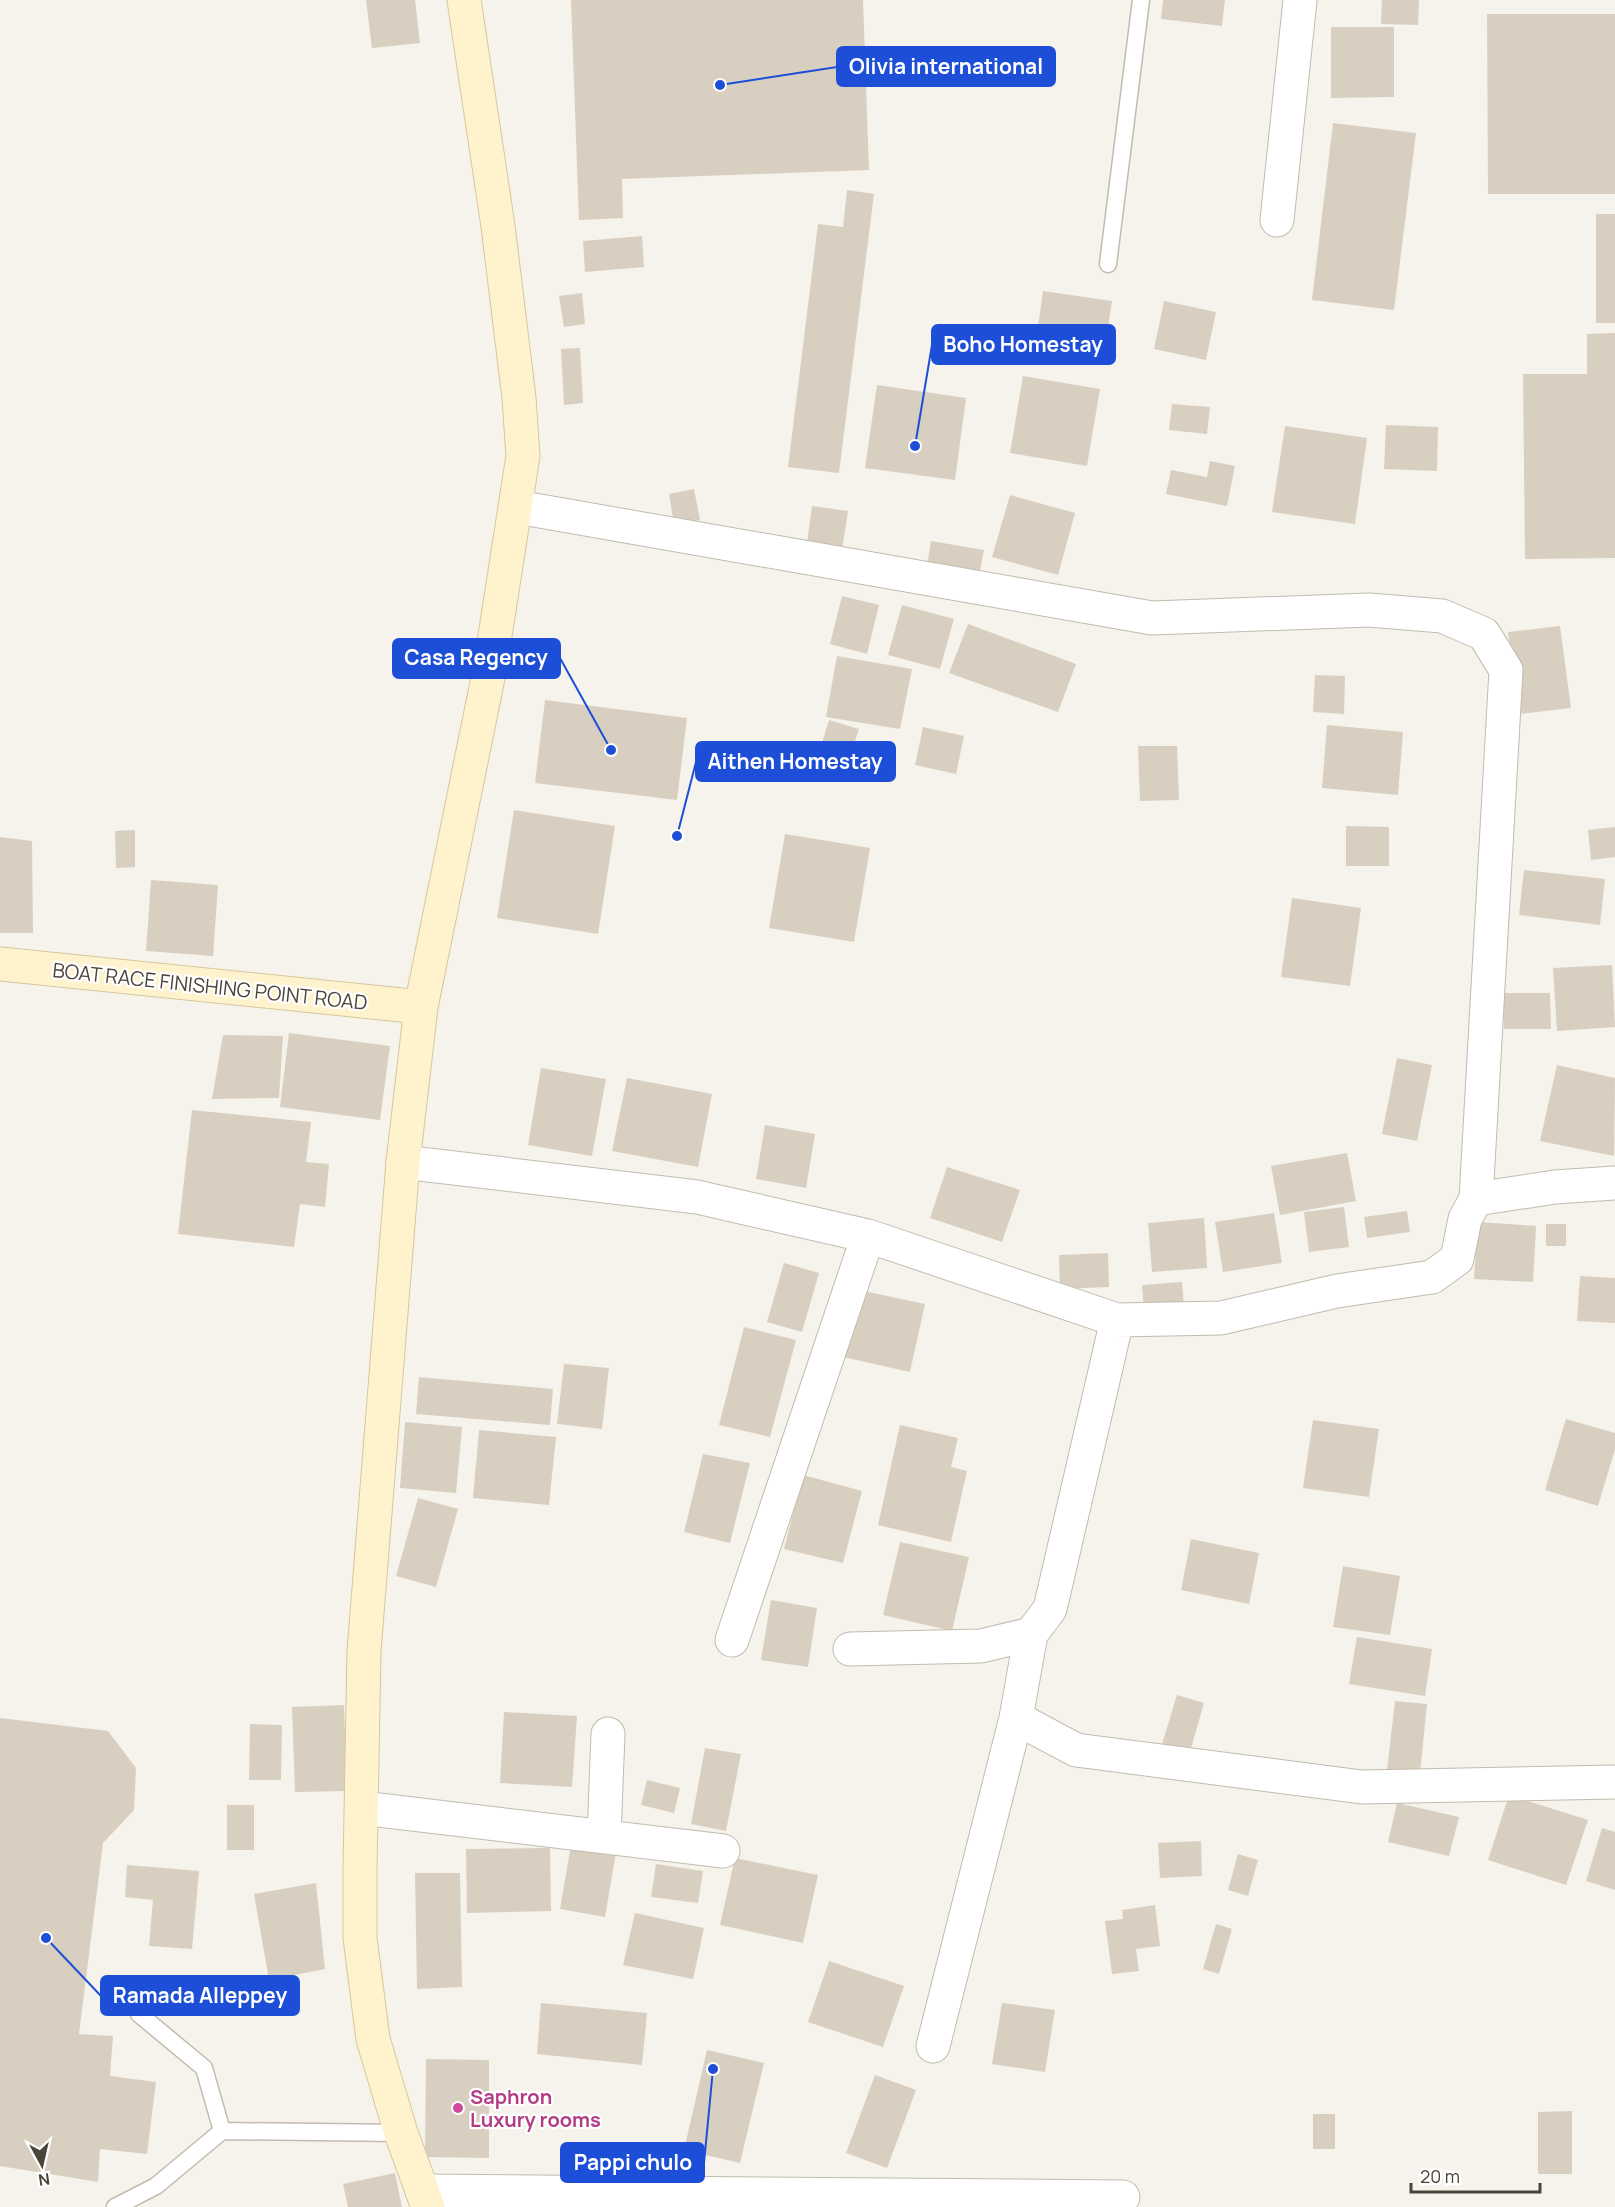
<svg xmlns="http://www.w3.org/2000/svg" width="1615" height="2207" font-family="Manrope,sans-serif">
<style>
.building{fill:#d8cfc1}
.lines{fill:none;stroke-linecap:round;stroke-linejoin:round}
.lane-casing{stroke:#c2bbae;stroke-width:19}
.street-casing{stroke:#c2bbae;stroke-width:35}
.secondary-casing{stroke:#d6c79b;stroke-width:35}
.lane{stroke:#fff;stroke-width:16}
.street{stroke:#fff;stroke-width:33}
.secondary{stroke:#fff3cd;stroke-width:33}
.hotel-dot{fill:#d1479c;stroke:#fff;stroke-width:2}
.labels{text-anchor:middle;dominant-baseline:central;stroke-width:4.5;stroke-linejoin:round;paint-order:stroke}
.street-label{font-size:20px;fill:#4b4439;stroke:#fff}
.hotel-label{font-size:20px;font-weight:bold;fill:#b23c85;stroke:#fff;text-anchor:start}
.leader{fill:none;stroke:#1d4ed8;stroke-width:2}
.callout-dot{fill:#1d4ed8;stroke:#fff;stroke-width:2}
.callout{fill:#1d4ed8;stroke:#1d4ed8;stroke-width:2}
.callout-label{font-size:21px;text-anchor:middle;font-weight:bold;fill:#fff}
</style>
<rect width="100%" height="100%" fill="#f6f3ec"/>
<path class="building" d="M366,0H415L420,43L372,48Z
M571,0H863L869,170L622,179L623,218L579,220Z
M1163,0H1225L1222,26L1161,19Z
M1382,0H1419L1418,25L1381,24Z
M1487,14H1615V194H1488Z
M1331,27H1394V97L1331,98Z
M1333,123L1416,133L1394,310L1312,300Z
M847,190L874,194L839,473L788,467L818,224L843,227Z
M1596,214H1615V323H1596Z
M642,236L644,267L585,272L583,241Z
M1043,291L1112,301L1104,352L1036,341Z
M582,293L585,324L564,327L559,296Z
M1164,301L1216,312L1206,360L1154,349Z
M1615,333V558L1525,559L1523,374H1587V334Z
M580,348L583,403L564,405L561,349Z
M1023,376L1100,389L1087,466L1010,453Z
M877,385L966,398L955,480L865,468Z
M1172,404L1210,407L1207,434L1169,430Z
M1386,425L1438,427L1437,471L1384,469Z
M1285,426L1367,438L1355,524L1272,512Z
M1210,461L1235,466L1227,506L1166,494L1171,470L1207,477Z
M694,489L700,520L674,525L669,494Z
M1010,495L1075,513L1058,575L992,557Z
M812,506L848,511L841,556L806,551Z
M931,541L984,550L978,580L926,572Z
M842,596L879,605L867,654L830,644Z
M902,605L954,619L940,669L888,655Z
M968,624L1076,664L1058,712L949,673Z
M1560,626L1571,708L1519,714L1508,632Z
M837,656L912,669L900,729L826,717Z
M1315,675L1345,676L1344,714L1313,712Z
M545,700L687,718L677,800L535,783Z
M829,720L859,729L842,781L813,772Z
M1327,725L1403,732L1398,795L1322,788Z
M923,727L964,736L956,774L915,765Z
M1138,746H1177L1179,800L1140,801Z
M514,810L615,826L598,934L497,918Z
M1346,826L1389,827V866H1346Z
M1615,827V857L1591,860L1588,830Z
M135,830V867L116,868L115,831Z
M785,834L870,848L854,942L769,928Z
M0,837L32,841L33,933H0Z
M1524,870L1605,879L1600,925L1519,915Z
M151,880L218,885L213,956L146,951Z
M1292,898L1361,908L1350,986L1281,977Z
M1612,965L1615,1027L1557,1031L1553,968Z
M1504,993H1550L1551,1029H1504Z
M289,1033L390,1046L380,1120L280,1107Z
M223,1035L283,1036L279,1098L212,1099Z
M1397,1058L1432,1065L1417,1141L1382,1134Z
M1557,1065L1615,1078L1614,1156L1540,1141Z
M541,1068L606,1079L592,1156L528,1145Z
M627,1078L712,1094L698,1167L612,1151Z
M192,1110L311,1122L306,1162L329,1164L325,1207L300,1204L294,1247L178,1234Z
M765,1125L815,1134L806,1188L756,1179Z
M1347,1153L1356,1201L1280,1215L1271,1166Z
M947,1167L1020,1190L1002,1242L930,1218Z
M1344,1207L1349,1247L1309,1252L1304,1212Z
M1407,1211L1410,1232L1367,1238L1364,1217Z
M1274,1213L1282,1263L1223,1272L1215,1222Z
M1204,1218L1207,1268L1152,1272L1148,1223Z
M1478,1222L1536,1226L1533,1282L1474,1279Z
M1546,1224H1566V1246H1546Z
M1108,1253L1109,1287L1060,1289L1059,1255Z
M784,1263L819,1273L802,1332L767,1322Z
M1580,1276L1615,1278V1323L1577,1321Z
M1182,1282L1184,1305L1144,1309L1142,1285Z
M859,1290L925,1304L910,1372L843,1357Z
M744,1327L796,1340L770,1437L719,1425Z
M564,1364L609,1368L602,1429L557,1424Z
M419,1377L553,1389L550,1425L416,1414Z
M1566,1419L1615,1433V1449L1598,1506L1545,1490Z
M1313,1420L1379,1429L1369,1497L1303,1488Z
M405,1422L462,1427L456,1493L400,1488Z
M900,1425L958,1438L951,1467L967,1471L951,1542L878,1525Z
M479,1430L556,1437L549,1505L473,1498Z
M703,1454L750,1463L730,1543L684,1532Z
M803,1475L862,1491L843,1563L784,1549Z
M418,1498L458,1509L436,1587L396,1576Z
M1191,1539L1259,1553L1249,1604L1181,1590Z
M900,1542L969,1557L952,1631L883,1615Z
M1343,1566L1400,1576L1390,1635L1333,1627Z
M771,1600L817,1608L808,1667L761,1660Z
M1357,1637L1432,1649L1425,1696L1349,1684Z
M1177,1695L1204,1703L1187,1762L1159,1754Z
M1395,1701L1427,1704L1420,1774L1387,1770Z
M344,1705L347,1791L295,1792L292,1707Z
M504,1712L577,1716L572,1787L500,1783Z
M0,1718L108,1731L136,1768L134,1810L103,1843L79,2034L113,2036L110,2076L156,2082L147,2154L100,2149L98,2182L0,2166Z
M250,1724L282,1725L281,1780H249Z
M705,1748L741,1754L726,1831L691,1824Z
M647,1780L680,1788L674,1813L641,1805Z
M1509,1795L1588,1820L1566,1885L1488,1860Z
M1397,1803L1459,1817L1449,1856L1388,1842Z
M227,1805H254V1850H227Z
M1602,1828L1615,1832V1890L1586,1881Z
M1201,1841L1202,1876L1160,1878L1158,1843Z
M571,1845L616,1853L605,1917L560,1909Z
M550,1848L551,1911L467,1913L466,1849Z
M1238,1854L1258,1860L1248,1896L1228,1890Z
M735,1858L818,1875L803,1943L720,1925Z
M656,1864L703,1871L698,1903L651,1897Z
M127,1865L199,1871L192,1949L149,1946L153,1900L125,1897Z
M415,1873H460L462,1987L417,1989Z
M316,1883L325,1969L269,1980L254,1894Z
M1155,1905L1160,1946L1136,1949L1139,1971L1112,1974L1105,1921L1123,1919L1122,1910Z
M635,1913L704,1928L693,1979L623,1965Z
M1216,1924L1232,1929L1219,1974L1203,1969Z
M829,1961L904,1986L883,2047L808,2022Z
M541,2003L647,2013L642,2065L537,2054Z
M1002,2003L1055,2010L1045,2072L992,2064Z
M707,2050L764,2063L740,2163L684,2150Z
M426,2059L489,2060V2158L425,2157Z
M875,2075L916,2090L887,2168L846,2153Z
M1572,2111V2174H1538V2112Z
M1313,2114H1335V2149H1313Z
M395,2173L402,2207H348L343,2184Z"/>
<g class="lines">
<defs>
<path id="lane" d="M1108,264L1141,0
M139,2014L204,2068L222,2131L401,2133
M115,2207L156,2186L222,2131"/>
<path id="street" d="M1277,220L1300,0
M517,507L1152,618L1369,610L1442,616L1484,634L1506,670L1476,1199
M403,1162L697,1197L868,1236L1117,1320L1221,1318L1337,1291L1432,1277L1457,1259L1465,1219L1476,1199L1555,1187L1615,1183
M732,1640L868,1236
M850,1649L981,1646L1031,1634L1050,1609L1117,1320
M1016,1718L1076,1750L1362,1787L1615,1782
M362,1808L723,1851
M604,1836L608,1734
M933,2046L1016,1718L1031,1634
M422,2191L1123,2197"/>
<path id="secondary" d="M0,964L421,1007
M428,2207L401,2133L373,2039L360,1938V1868L364,1651L403,1162L421,1007L490,668L523,456L519,398L498,226L464,0"/>
</defs>
<use href="#lane" class="lane-casing"/>
<use href="#street" class="street-casing"/>
<use href="#secondary" class="secondary-casing"/>
<use href="#lane" class="lane"/>
<use href="#street" class="street"/>
<use href="#secondary" class="secondary"/>
</g>
<circle class="hotel-dot" cx="458" cy="2108" r="6"/>
<g class="labels">
<g class="street-label">
<text transform="translate(210 986) rotate(6)">BOAT RACE FINISHING POINT ROAD</text>
</g>
<g class="hotel-label">
<text x="470" y="2096">Saphron<tspan x="470" dy="23">Luxury rooms</tspan></text>
</g>
</g>
<path class="leader" d="M720 85L837 67M915 446L932 345M611 750L560 658M677 836L696 762M46 1938L101 1996M713 2069L704 2163"/>
<g class="callout-dot">
<circle cx="720" cy="85" r="6"/>
<circle cx="915" cy="446" r="6"/>
<circle cx="611" cy="750" r="6"/>
<circle cx="677" cy="836" r="6"/>
<circle cx="46" cy="1938" r="6"/>
<circle cx="713" cy="2069" r="6"/>
</g>
<g class="callout">
<rect x="837" y="47" width="218" height="39" rx="6"/>
<rect x="932" y="325" width="183" height="39" rx="6"/>
<rect x="393" y="639" width="167" height="39" rx="6"/>
<rect x="696" y="742" width="199" height="39" rx="6"/>
<rect x="101" y="1976" width="198" height="39" rx="6"/>
<rect x="561" y="2143" width="143" height="39" rx="6"/>
</g>
<g class="callout-label">
<text x="946" y="74">Olivia international</text>
<text x="1023" y="352">Boho Homestay</text>
<text x="476" y="665">Casa Regency</text>
<text x="795" y="769">Aithen Homestay</text>
<text x="200" y="2003">Ramada Alleppey</text>
<text x="633" y="2170">Pappi chulo</text>
</g>
<g transform="translate(42 2165) rotate(172)" stroke="#ffffff" stroke-width="4.5" paint-order="stroke">
<path d="M0-4.5L10 22L0 15L-10 22Z" fill="#4b4439"/>
<text y="-9" font-size="16" font-weight="bold" text-anchor="middle" fill="#4b4439">N</text>
</g>
<path d="M1411 2183v9h129v-9" fill="none" stroke="#4b4439" stroke-width="3"/>
<text x="1420" y="2183" font-size="18" fill="#4b4439" stroke="#ffffff" stroke-width="4.5" paint-order="stroke">20 m</text>
</svg>
